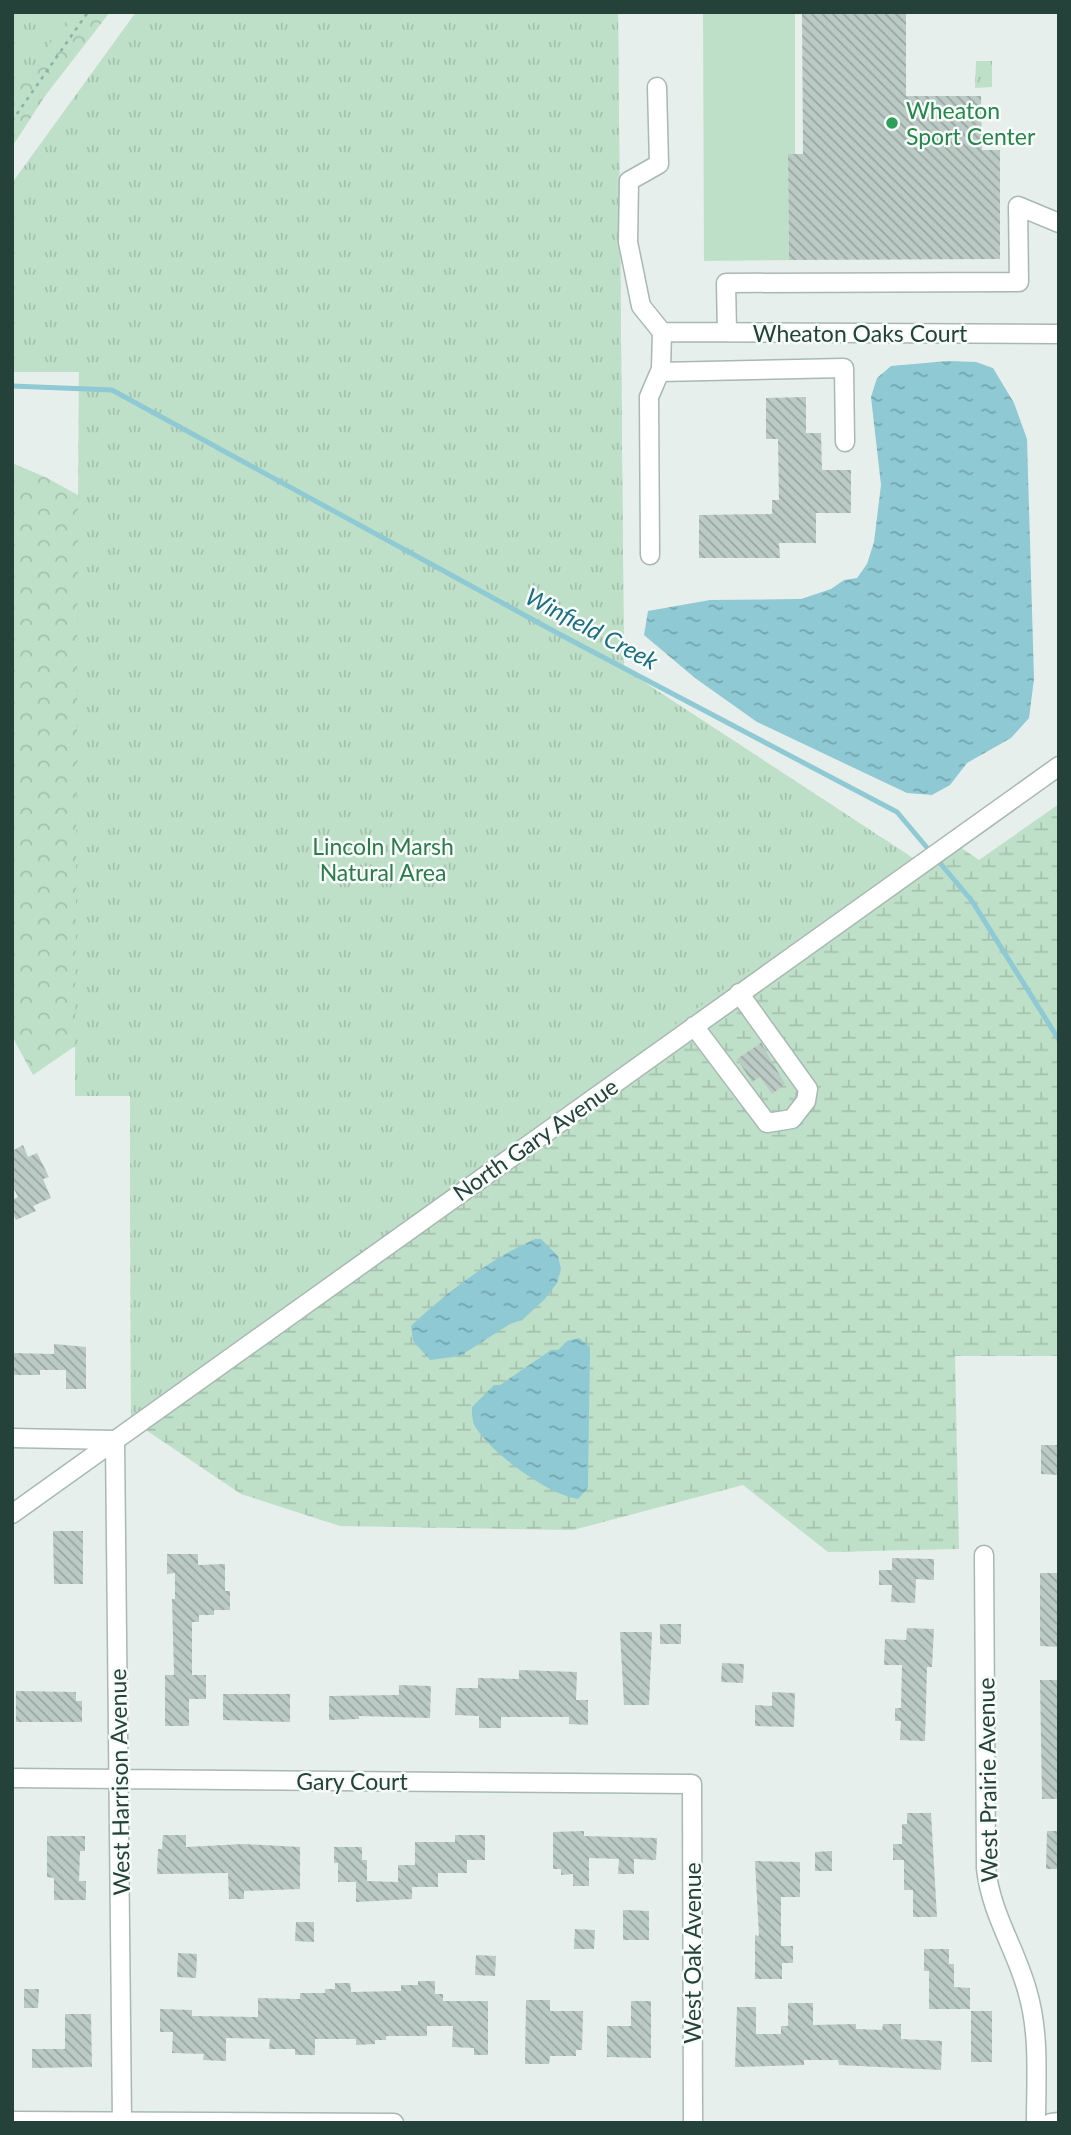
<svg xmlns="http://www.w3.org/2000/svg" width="1071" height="2135" font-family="Lato,sans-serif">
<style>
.grass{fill:#bfe0c8}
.forest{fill:url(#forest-crowns)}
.wetland{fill:url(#wetland-marsh)}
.park{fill:url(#park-tufts)}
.water{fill:url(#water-ripples)}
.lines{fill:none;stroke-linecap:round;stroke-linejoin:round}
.stream{stroke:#8ec9d4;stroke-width:5}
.building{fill:url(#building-back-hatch)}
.minor-casing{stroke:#a8b8b2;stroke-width:21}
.path{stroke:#86b3a5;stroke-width:2.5;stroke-dasharray:3.5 5;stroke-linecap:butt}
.minor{stroke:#fff;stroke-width:18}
.leisure-dot{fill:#2e9e5b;stroke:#f7fbf9;stroke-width:2.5}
.labels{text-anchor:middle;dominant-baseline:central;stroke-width:5;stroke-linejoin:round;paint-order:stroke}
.leisure-label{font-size:23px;fill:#27864d;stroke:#f7fbf9;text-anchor:start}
.street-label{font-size:23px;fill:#24423a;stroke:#f7fbf9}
.park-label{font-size:23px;fill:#2d7a4b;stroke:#f7fbf9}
.water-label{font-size:24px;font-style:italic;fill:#1c6f80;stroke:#f7fbf9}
</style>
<defs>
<pattern id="forest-crowns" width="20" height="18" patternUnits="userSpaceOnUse" patternTransform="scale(1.75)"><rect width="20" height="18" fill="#bfe0c8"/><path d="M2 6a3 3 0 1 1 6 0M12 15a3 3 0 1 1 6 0" fill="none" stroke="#a4c1ad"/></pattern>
<pattern id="wetland-marsh" width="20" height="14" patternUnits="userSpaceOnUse" patternTransform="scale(1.75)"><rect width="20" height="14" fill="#bfe0c8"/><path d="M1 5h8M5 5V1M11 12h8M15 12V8" fill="none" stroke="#a4c1ad"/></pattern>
<pattern id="park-tufts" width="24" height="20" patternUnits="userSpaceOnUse" patternTransform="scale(1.75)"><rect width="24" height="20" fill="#bfe0c8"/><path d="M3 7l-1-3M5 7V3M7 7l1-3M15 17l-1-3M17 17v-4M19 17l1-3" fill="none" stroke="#a4c1ad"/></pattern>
<pattern id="water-ripples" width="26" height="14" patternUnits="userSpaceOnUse" patternTransform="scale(1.75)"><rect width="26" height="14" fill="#8ec9d4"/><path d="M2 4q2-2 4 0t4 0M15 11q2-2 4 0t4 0" fill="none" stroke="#74a5ad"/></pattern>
<pattern id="building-back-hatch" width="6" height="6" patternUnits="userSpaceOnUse" patternTransform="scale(1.75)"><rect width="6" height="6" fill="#bbcac4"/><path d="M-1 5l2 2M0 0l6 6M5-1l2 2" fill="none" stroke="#98a6a0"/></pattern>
</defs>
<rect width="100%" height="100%" fill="#e6efeb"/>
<path class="grass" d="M703,12H795V154H788L789,260L704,261Z"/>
<path class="forest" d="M61,12H110L45,96L12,147V81Z
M12,463L45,477L98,506L97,1031L33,1075L12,1036Z"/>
<path class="wetland" d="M618,12L624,669L922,864L953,842L979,860L1059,804V1356H955L959,1549L828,1552L743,1485L573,1530L340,1526L241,1494L131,1420L130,1096H75L79,372H12Z"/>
<path class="park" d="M12,12H73L12,95Z
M136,12H618L624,669L908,855L131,1420L130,1096H75L79,372H12V183Z
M976,61H992V87L975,88Z"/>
<path class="water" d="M948,361L976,362L993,368L1014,403L1027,439L1034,679L1029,718L1011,738L967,763L950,785L932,795L907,793L757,722L695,678L644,635L648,611L710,600L801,599L831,589L844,580L857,578L867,564L874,542L881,485L871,397L877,378L891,366Z
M535,1239H541L558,1256L561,1269L557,1283L544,1300L522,1320L510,1324L460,1356L430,1360L413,1341L411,1326C447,1292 490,1259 535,1239Z
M579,1338L590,1347L588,1488L578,1499C547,1494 494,1455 476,1428C472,1422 472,1414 472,1407L494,1385H500L551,1350H558L567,1341Z"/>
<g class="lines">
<path class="stream" d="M12,386L112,390L561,635L897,812L972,901L1059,1040"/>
</g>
<path class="building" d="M802,12H906V96H981L982,150H1000V259L789,260L788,154H803Z
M806,397V433H821L822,470H851V513H816V543H779L780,558H699V515L772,514V500H779L778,439H766V398Z
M761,1043L785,1084L772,1094L760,1077L752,1082L737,1059Z
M23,1145L28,1157L37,1153L49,1177L43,1179L51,1198L33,1206L36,1211L16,1220L12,1212V1200L18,1197L12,1185V1151Z
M54,1344L86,1347V1389H66V1370H40V1375H12V1353L54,1354Z
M1041,1445H1059V1475L1041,1474Z
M53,1531H83V1584H54Z
M167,1554H198V1565L225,1564V1591H230V1610H214V1615H199V1622H192V1675H206V1699H189V1726H165V1675H174L172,1599H175V1573L167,1574Z
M892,1558L934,1559V1580L916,1579L915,1603L891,1602L892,1585H879V1570H892Z
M1040,1573H1059V1647L1040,1646Z
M660,1624H681V1644H660Z
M907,1628L934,1629L932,1667H927L925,1741L900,1740L901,1721H895V1708H901L902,1665H884L885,1639L906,1640Z
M620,1632H652L649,1705H624Z
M722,1663L744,1664L743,1683L721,1682Z
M519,1670L577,1672L576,1700H588V1725L569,1724V1717H501V1728H479V1716L455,1715L456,1688H478V1678L519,1679Z
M1040,1680H1059V1799H1042Z
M399,1685L431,1686L430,1718L359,1716V1719L329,1720V1696L399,1695Z
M16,1691L76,1692V1701H82V1722H16Z
M772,1692L795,1693L794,1727L755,1726V1705L772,1706Z
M223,1694H290V1722L223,1720Z
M907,1813H931L937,1917H913V1890H904V1860H893V1844H902V1824H907Z
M584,1831V1836L657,1838L656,1860L634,1859V1874H618L619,1859L589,1858V1886H573V1874L561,1875V1869H553V1832Z
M1047,1831H1059V1869H1046Z
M163,1835H186V1847L243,1844L300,1847V1889L244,1891V1899H229L228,1873L157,1874L158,1849H162Z
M455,1835H485V1860H467V1873H438V1887H412V1899L356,1902V1882H338V1863H334V1847H362V1860H367V1881L398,1882V1865H415V1842H455Z
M47,1836H85V1851H80L79,1881H86V1900H54V1878L47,1877Z
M832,1851V1871H815V1852Z
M755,1861L800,1862V1897H781V1946H793V1963H782V1979H755V1935L759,1936Z
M623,1910L649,1911V1940H623Z
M296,1922H314V1942L295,1941Z
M575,1929L595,1930L594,1949H574Z
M924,1949H949V1964H954V1987L970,1988V2009H929V1971H924Z
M178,1953L197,1954L196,1978L177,1977Z
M476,1955L496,1956L495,1976L475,1975Z
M418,1981H435V1994H443V2001H488V2055H474V2048L452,2047L453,2026H427V2036H386V2040H375V2044L356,2045V2039H315V2055H295V2049H269L270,2039L226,2038V2061L203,2060L204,2054L172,2053L173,2032H160V2009L192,2010V2016L258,2017V1998L300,1999V1993H325V1989H335V1983H350L351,1992L401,1991V1985H418Z
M24,1989H39L38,2008H24Z
M526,2000H550V2011H583L582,2050H576V2056H550L549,2064H525Z
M631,2001H651V2058L607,2057V2026H631Z
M788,2003H813V2025L856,2024V2029L882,2030L883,2024H901V2039L942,2041L941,2070L839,2065L838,2060H804V2065L735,2067L737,2007H756V2034H781V2026H788Z
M971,2011H992V2062H971Z
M65,2014H91L92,2067L32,2068V2049H65Z"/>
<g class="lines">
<defs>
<path id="minor" d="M662,332L1059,334
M727,332L726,283L1019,282L1018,206L1059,223
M660,372L844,368L845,442
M650,555L649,397L661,369L662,332L641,306L628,242L629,181L659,164L657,87
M694,1026L767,1123L792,1119L806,1101L808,1089L739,993
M12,1438L115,1440
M115,1440L122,2123
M12,1514L1059,766
M984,1555L986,1868C991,1914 1015,1947 1027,1990C1040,2033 1036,2078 1036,2123
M12,1778L692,1784L693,2123
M12,2121L394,2123
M1051,2123L1059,2122"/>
</defs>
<use href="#minor" class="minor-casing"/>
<path class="path" d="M12,121L88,12"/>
<use href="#minor" class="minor"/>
</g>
<circle class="leisure-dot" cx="892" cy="123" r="7"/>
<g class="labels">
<g class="leisure-label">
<text x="906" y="110">Wheaton<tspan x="906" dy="26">Sport Center</tspan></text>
</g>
<g class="street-label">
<text x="860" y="333">Wheaton Oaks Court</text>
<text transform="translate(535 1139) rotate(-35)">North Gary Avenue</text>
<text transform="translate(987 1780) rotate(-91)">West Prairie Avenue</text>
<text x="352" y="1781">Gary Court</text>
<text transform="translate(119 1782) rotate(-91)">West Harrison Avenue</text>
<text transform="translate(692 1953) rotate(-90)">West Oak Avenue</text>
</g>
<g class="park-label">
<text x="383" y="846">Lincoln Marsh<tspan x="383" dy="26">Natural Area</tspan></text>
</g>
<g class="water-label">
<text transform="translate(592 628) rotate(28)">Winfield Creek</text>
</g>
</g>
<rect width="1071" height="2135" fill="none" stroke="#24423a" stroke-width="28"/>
</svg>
